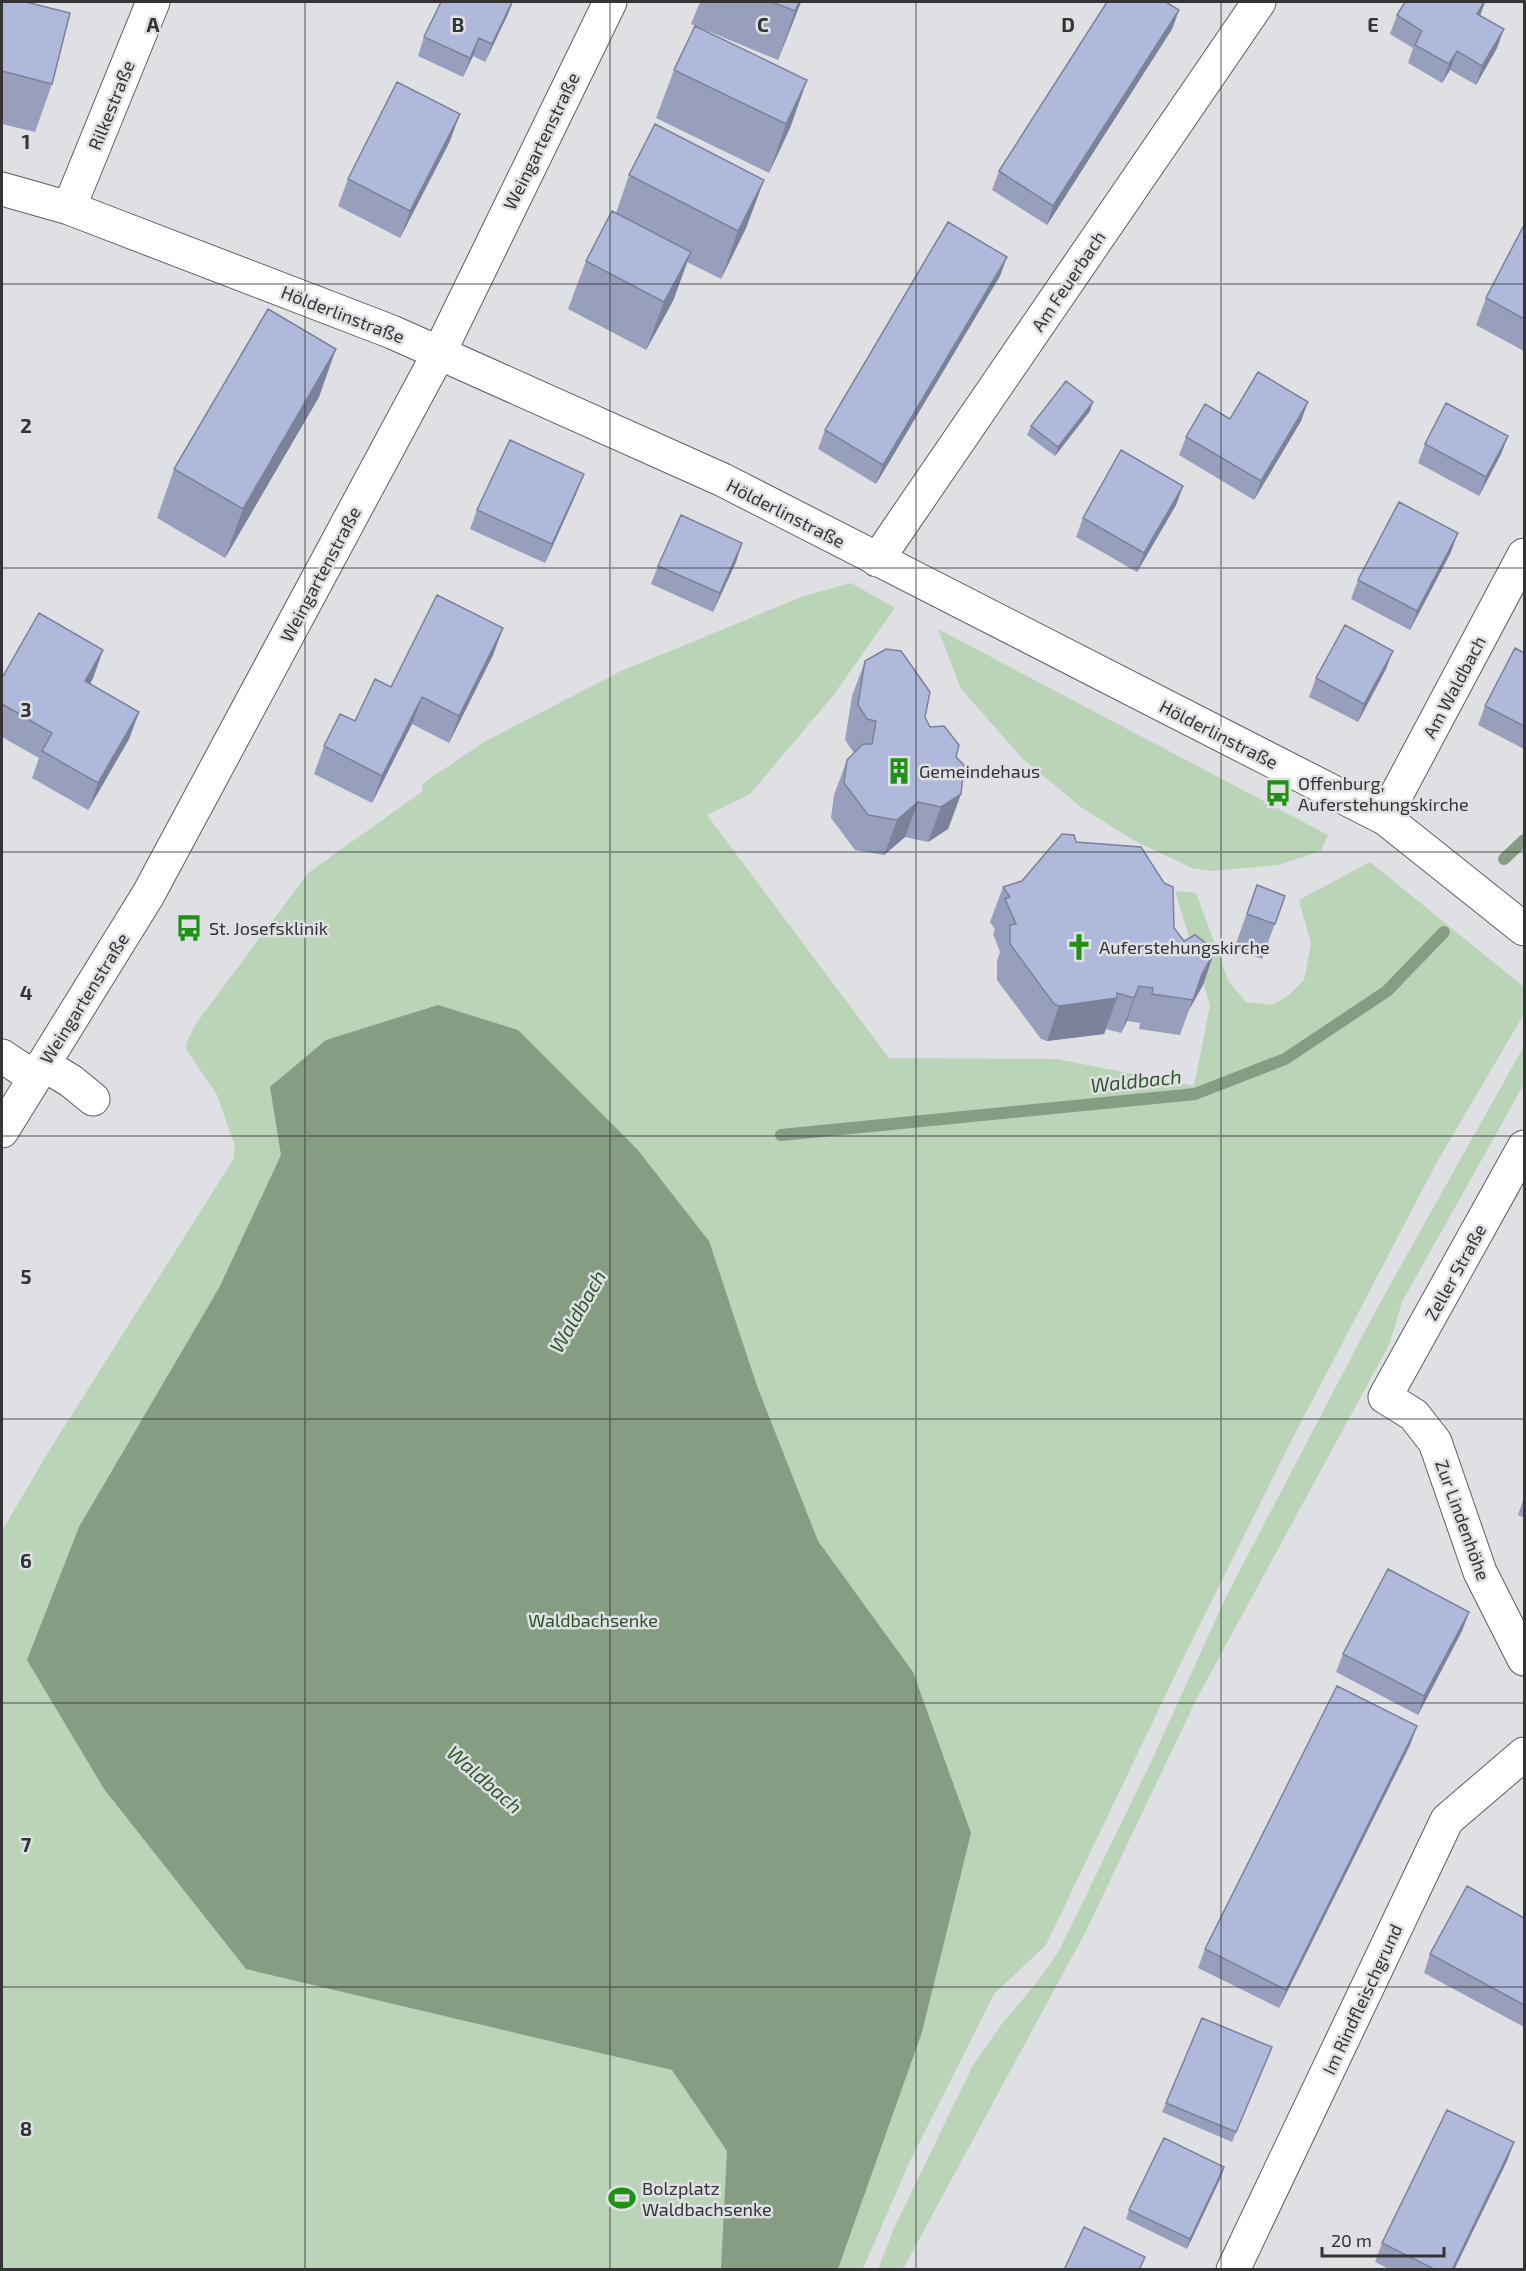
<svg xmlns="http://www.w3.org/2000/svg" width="1526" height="2271" font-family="'Exo 2',sans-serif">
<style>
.green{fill:#bad4b7}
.water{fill:#859d82}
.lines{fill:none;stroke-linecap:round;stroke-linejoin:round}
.stream{stroke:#859d82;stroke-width:12}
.minor-casing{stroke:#5d5e62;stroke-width:35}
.minor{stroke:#fff;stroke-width:33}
.wall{fill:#979fbc}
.shaded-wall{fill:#7b8299}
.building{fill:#b0b9db;stroke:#7b8299;stroke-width:1.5}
.grid{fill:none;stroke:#343436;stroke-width:1.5;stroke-opacity:0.55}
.labels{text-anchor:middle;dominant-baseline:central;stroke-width:5;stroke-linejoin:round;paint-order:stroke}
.street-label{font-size:18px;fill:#343436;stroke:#dfe0e4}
.poi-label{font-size:18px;fill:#343436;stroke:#dfe0e4;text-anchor:start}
.park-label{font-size:18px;fill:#2c5128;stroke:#dfe0e4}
.water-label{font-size:20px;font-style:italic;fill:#30562d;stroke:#dfe0e4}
.grid-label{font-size:20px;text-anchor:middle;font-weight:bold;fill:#343436;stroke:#dfe0e4;stroke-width:5;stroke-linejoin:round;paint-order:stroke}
</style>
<rect width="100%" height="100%" fill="#dfe0e4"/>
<path class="green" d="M851,583L895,608L832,697L750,794L707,815L889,1058L1057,1059L1194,1086L1210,1005L1175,891L1196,893L1229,982L1246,1002L1272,1005L1288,996L1304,980L1311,944L1299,900L1370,862L1524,987V1014L1437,1162L1287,1449L1179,1667L1046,1945L994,1994L909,2163L863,2269L2,2270V1531L47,1454L233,1160L235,1146L217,1095L186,1049L187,1042L195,1025L308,873L423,791L422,784L484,742L621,671L804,596Z
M938,629L1328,835L1321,851L1278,865L1211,871L1192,868L1135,841L1082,808L1022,758L961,689Z
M1524,1046V1084L1402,1302L1389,1345L1196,1700L1086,1931L903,2269H878L895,2226L973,2065L1001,2025L1038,1981L1059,1951L1151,1762L1226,1597L1376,1310Z"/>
<path class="water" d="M438,1005L518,1030L637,1149L709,1241L757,1386L818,1541L913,1672L971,1833L922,2032L838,2269H721L727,2151L672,2070L246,1969L104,1789L27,1660L79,1527L219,1288L281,1155L270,1087L326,1040Z"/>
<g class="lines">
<path class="stream" d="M1504,859L1524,840
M781,1135L1195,1094L1285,1059L1387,991L1444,932"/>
<defs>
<path id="minor" d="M2,189L69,208L392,332L723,480L1386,819L1524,929
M69,208L153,2
M877,560L1259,2
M1384,818L1524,555
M2,1056L35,1078
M43,1064L71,1081L93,1099
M2,1131L148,895L439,353L610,2
M1524,1147L1385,1397L1414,1415L1435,1442L1480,1572L1524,1659
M1233,2270L1447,1820L1524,1754"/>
</defs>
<use href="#minor" class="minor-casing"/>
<use href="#minor" class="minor"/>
</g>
<path class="wall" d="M2,2L52,84L35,132L2,124Z
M441,2H513L508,14L485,62L473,56L463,77L418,56L424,37Z
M700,2H801L778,60L691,24Z
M1405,2H1485L1480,15L1497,48L1476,85L1450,70L1442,83L1408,63L1413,48L1390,34L1397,15Z
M1179,10L1172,29L1047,225L992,190L999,171Z
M674,70L807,80L790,128L769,173L656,118Z
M450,141L400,238L338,206L348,179Z
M629,175L764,180L746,228L721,279L687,262L673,301L646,350L568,309L586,261L616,213Z
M1524,225V351L1476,325L1486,298Z
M1000,276L876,484L818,449L825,430Z
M319,397L225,558L157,518L174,469Z
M1090,411L1055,456L1027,435L1031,426Z
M1230,419L1301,421L1254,500L1179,455L1186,437Z
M1508,436L1501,454L1479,496L1418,463L1425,444Z
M1183,486L1176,505L1137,572L1076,537L1083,518Z
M577,492L545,563L470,529L477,510Z
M742,543L736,562L713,612L651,584L658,566Z
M1451,552L1410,630L1351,599L1358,580Z
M503,628L493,655L449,743L412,724L372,803L314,774L324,746L355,721L391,687Z
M103,650L93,678L90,684L139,712L129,739L88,810L32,778L39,758L2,737V678Z
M1524,653V749L1478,725L1485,706Z
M865,661L925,717L930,727L956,757L961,794L948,829L928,842L905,837L884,855L855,850L831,818L834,795L847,760L854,753L845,740L852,696Z
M1386,669L1358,722L1309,697L1316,678Z
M1076,842L1174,928L1184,941L1215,950L1203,985L1189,1010L1180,1035L1139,1029L1140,1023L1127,1021L1121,1033L1106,1029L1104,1034L1047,1041L1041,1039L997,980V961L1000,952L993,934L995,929L990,922L1003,887L1022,881Z
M1257,885L1285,896L1262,959L1234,949Z
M1524,1497V1518L1518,1515Z
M1469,1612L1462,1631L1418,1715L1336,1672L1343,1654Z
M1417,1726L1410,1745L1279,2008L1198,1968L1205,1949Z
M1524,1918V2027L1424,1973L1430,1954Z
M1272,2047L1232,2142L1162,2112L1166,2103Z
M1514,2142L1507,2161L1454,2270H1391L1375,2262L1382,2243Z
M1224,2167L1221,2177L1187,2249L1126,2219L1129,2210Z"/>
<path class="shaded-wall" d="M512,2L508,14L485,62L492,44Z
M799,2H801L778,60L795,11Z
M1484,2H1485L1480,16L1477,14Z
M1179,10L1172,29L1047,225L1053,206Z
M1504,29L1497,48L1476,85L1482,66Z
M479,38L473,56L463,77L470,58Z
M1457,51L1450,70L1442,83L1449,64Z
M807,80L790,128L769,173L786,124Z
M460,114L450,141L400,238L410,211Z
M764,180L746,228L721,279L738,231Z
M691,252L673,301L646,350L664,302Z
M1007,257L1000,276L876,484L883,465Z
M336,349L319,397L225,558L243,509Z
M1093,402L1090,411L1055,456L1058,447Z
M1308,402L1301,421L1254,500L1261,481Z
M1508,436L1501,454L1479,496L1486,477Z
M584,474L577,492L545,563L552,544Z
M1183,486L1176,505L1137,572L1144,553Z
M1458,533L1451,552L1410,630L1417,611Z
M742,543L736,562L713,612L720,593Z
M503,628L493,655L449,743L459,716Z
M103,650L93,678L75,709L85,681Z
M1393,651L1386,669L1358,722L1364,704Z
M422,697L412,724L372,803L382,776Z
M139,712L129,739L88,810L98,783Z
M961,794L948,829L928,842L941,807Z
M918,802L905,837L884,855L897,820Z
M1215,950L1203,985L1189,1010L1202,974Z
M1139,986L1127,1021L1121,1033L1134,998Z
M1117,998L1104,1034L1047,1041L1059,1006Z
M1469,1612L1462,1631L1418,1715L1424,1696Z
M1417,1726L1410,1745L1279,2008L1286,1990Z
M1514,2142L1507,2161L1454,2270H1452Z
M1224,2167L1221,2177L1187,2249L1190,2239Z"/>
<path class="building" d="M2,2H26L70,13L52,84L2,71Z
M441,2H512L492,44L479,38L470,58L424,37Z
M772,2H799L795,11Z
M1107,2H1166L1179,10L1053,206L999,171Z
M1405,2H1484L1477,14L1504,29L1482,66L1457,51L1449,64L1415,45L1422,31L1397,15Z
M695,26L807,80L786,124L674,70Z
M397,82L460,114L410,211L348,179Z
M655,124L764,180L738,231L629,175Z
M612,211L691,252L664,302L586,261Z
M948,222L1007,257L883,465L825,430Z
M1524,225V319L1486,298Z
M268,309L336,349L243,509L174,469Z
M1258,372L1308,402L1261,481L1186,437L1205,404L1230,419Z
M1066,381L1093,402L1058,447L1031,426Z
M1446,403L1508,436L1486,477L1425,444Z
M510,440L584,474L552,544L477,510Z
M1121,450L1183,486L1144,553L1083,518Z
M1399,502L1458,533L1417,611L1358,580Z
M681,515L742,543L720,593L658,566Z
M437,595L503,628L459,716L422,697L382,776L324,746L340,714L355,721L375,679L391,687Z
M39,613L103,650L85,681L139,712L98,783L42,751L52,733L2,704V678Z
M1345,625L1393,651L1364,704L1316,678Z
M1515,648L1524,653V726L1485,706Z
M886,649L901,651L930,692L925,717L930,727L944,726L959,745L956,757L964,765L961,794L941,807L918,802L897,820L868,815L844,783L847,760L863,744H872L876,721L867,719L858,705L865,661Z
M1062,834L1074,835L1076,842L1141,847L1164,883L1173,887L1174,928L1184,941L1195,935L1215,950L1202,974L1193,1000L1152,994L1153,988L1139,986L1134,998L1117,993V998L1059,1006L1054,1004L1010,944V925L1016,924L1005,899L1010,897L1003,887L1022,881Z
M1257,885L1285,896L1275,924L1247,914Z
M1388,1569L1469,1612L1424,1696L1343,1654Z
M1337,1686L1417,1726L1286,1990L1205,1949Z
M1467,1886L1524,1918V2005L1430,1954Z
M1202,2018L1272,2047L1236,2132L1166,2103Z
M1447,2110L1514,2142L1452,2270H1436L1382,2243Z
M1164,2138L1224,2167L1190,2239L1129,2210Z
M1084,2227L1145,2257L1139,2270H1064Z"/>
<path class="grid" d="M305,2V2270M610,2V2270M916,2V2270M1221,2V2270M2,284H1524M2,568H1524M2,852H1524M2,1136H1524M2,1419H1524M2,1703H1524M2,1987H1524"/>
<defs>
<symbol id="building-bare" viewBox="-9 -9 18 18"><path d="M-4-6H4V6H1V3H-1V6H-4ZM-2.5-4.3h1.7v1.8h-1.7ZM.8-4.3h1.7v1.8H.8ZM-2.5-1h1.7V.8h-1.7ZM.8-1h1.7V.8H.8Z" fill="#219017" stroke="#dfe0e4" stroke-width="2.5" paint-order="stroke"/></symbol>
<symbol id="bus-bare" viewBox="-9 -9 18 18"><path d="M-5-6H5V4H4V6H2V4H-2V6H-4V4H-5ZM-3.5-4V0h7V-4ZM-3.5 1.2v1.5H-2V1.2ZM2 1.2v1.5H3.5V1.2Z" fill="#219017" stroke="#dfe0e4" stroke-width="2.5" paint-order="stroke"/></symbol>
<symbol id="church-bare" viewBox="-9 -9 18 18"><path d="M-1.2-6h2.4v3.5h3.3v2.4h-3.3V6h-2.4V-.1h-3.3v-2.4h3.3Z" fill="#219017" stroke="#dfe0e4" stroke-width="2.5" paint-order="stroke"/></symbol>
<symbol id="stadium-bare" viewBox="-9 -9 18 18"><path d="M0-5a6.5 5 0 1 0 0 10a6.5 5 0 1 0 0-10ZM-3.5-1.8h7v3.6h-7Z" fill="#219017" stroke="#dfe0e4" stroke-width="2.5" paint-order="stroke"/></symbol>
</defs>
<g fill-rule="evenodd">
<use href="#building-bare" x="880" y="752" width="38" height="38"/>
<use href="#bus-bare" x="1259" y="774" width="38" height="38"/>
<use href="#bus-bare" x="170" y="909" width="38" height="38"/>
<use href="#church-bare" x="1060" y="928" width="38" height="38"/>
<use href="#stadium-bare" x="603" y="2179" width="38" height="38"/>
</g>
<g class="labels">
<g class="street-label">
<text transform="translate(111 105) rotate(-68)">Rilkestraße</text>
<text transform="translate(541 141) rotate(-64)">Weingartenstraße</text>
<text transform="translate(1068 281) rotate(-56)">Am Feuerbach</text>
<text transform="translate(343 314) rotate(21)">Hölderlinstraße</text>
<text transform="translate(786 513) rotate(27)">Hölderlinstraße</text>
<text transform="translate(320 574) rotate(-62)">Weingartenstraße</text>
<text transform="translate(1454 687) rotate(-62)">Am Waldbach</text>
<text transform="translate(1219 734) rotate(27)">Hölderlinstraße</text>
<text transform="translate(84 998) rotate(-58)">Weingartenstraße</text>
<text transform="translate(1455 1272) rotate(-61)">Zeller Straße</text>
<text transform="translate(1463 1520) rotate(70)">Zur Lindenhöhe</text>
<text transform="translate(1362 1999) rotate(-65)">Im Rindfleischgrund</text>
</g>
<g class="poi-label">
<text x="919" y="771">Gemeindehaus</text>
<text x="1298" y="783">Offenburg,<tspan x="1298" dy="21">Auferstehungskirche</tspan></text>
<text x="209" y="928">St. Josefsklinik</text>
<text x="1099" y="947">Auferstehungskirche</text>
<text x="642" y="2188">Bolzplatz<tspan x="642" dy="21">Waldbachsenke</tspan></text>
</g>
<g class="park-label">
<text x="593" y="1620">Waldbachsenke</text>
</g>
<g class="water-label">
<text transform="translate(1136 1080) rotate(-6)">Waldbach</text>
<text transform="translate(577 1311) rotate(-60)">Waldbach</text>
<text transform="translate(485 1779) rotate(41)">Waldbach</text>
</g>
</g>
<g class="grid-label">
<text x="153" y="32">A</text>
<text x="458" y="32">B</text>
<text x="763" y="32">C</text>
<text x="1068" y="32">D</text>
<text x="1373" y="32">E</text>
<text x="26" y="149">1</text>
<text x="26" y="433">2</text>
<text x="26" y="717">3</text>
<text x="26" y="1000">4</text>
<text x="26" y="1284">5</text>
<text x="26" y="1568">6</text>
<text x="26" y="1852">7</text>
<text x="26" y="2136">8</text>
</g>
<rect width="1526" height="2271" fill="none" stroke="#343436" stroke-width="6"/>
<path d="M1322 2247v9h122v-9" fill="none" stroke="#343436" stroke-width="3"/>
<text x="1331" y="2247" font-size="18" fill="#343436" stroke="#dfe0e4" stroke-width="4.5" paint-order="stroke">20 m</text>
</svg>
